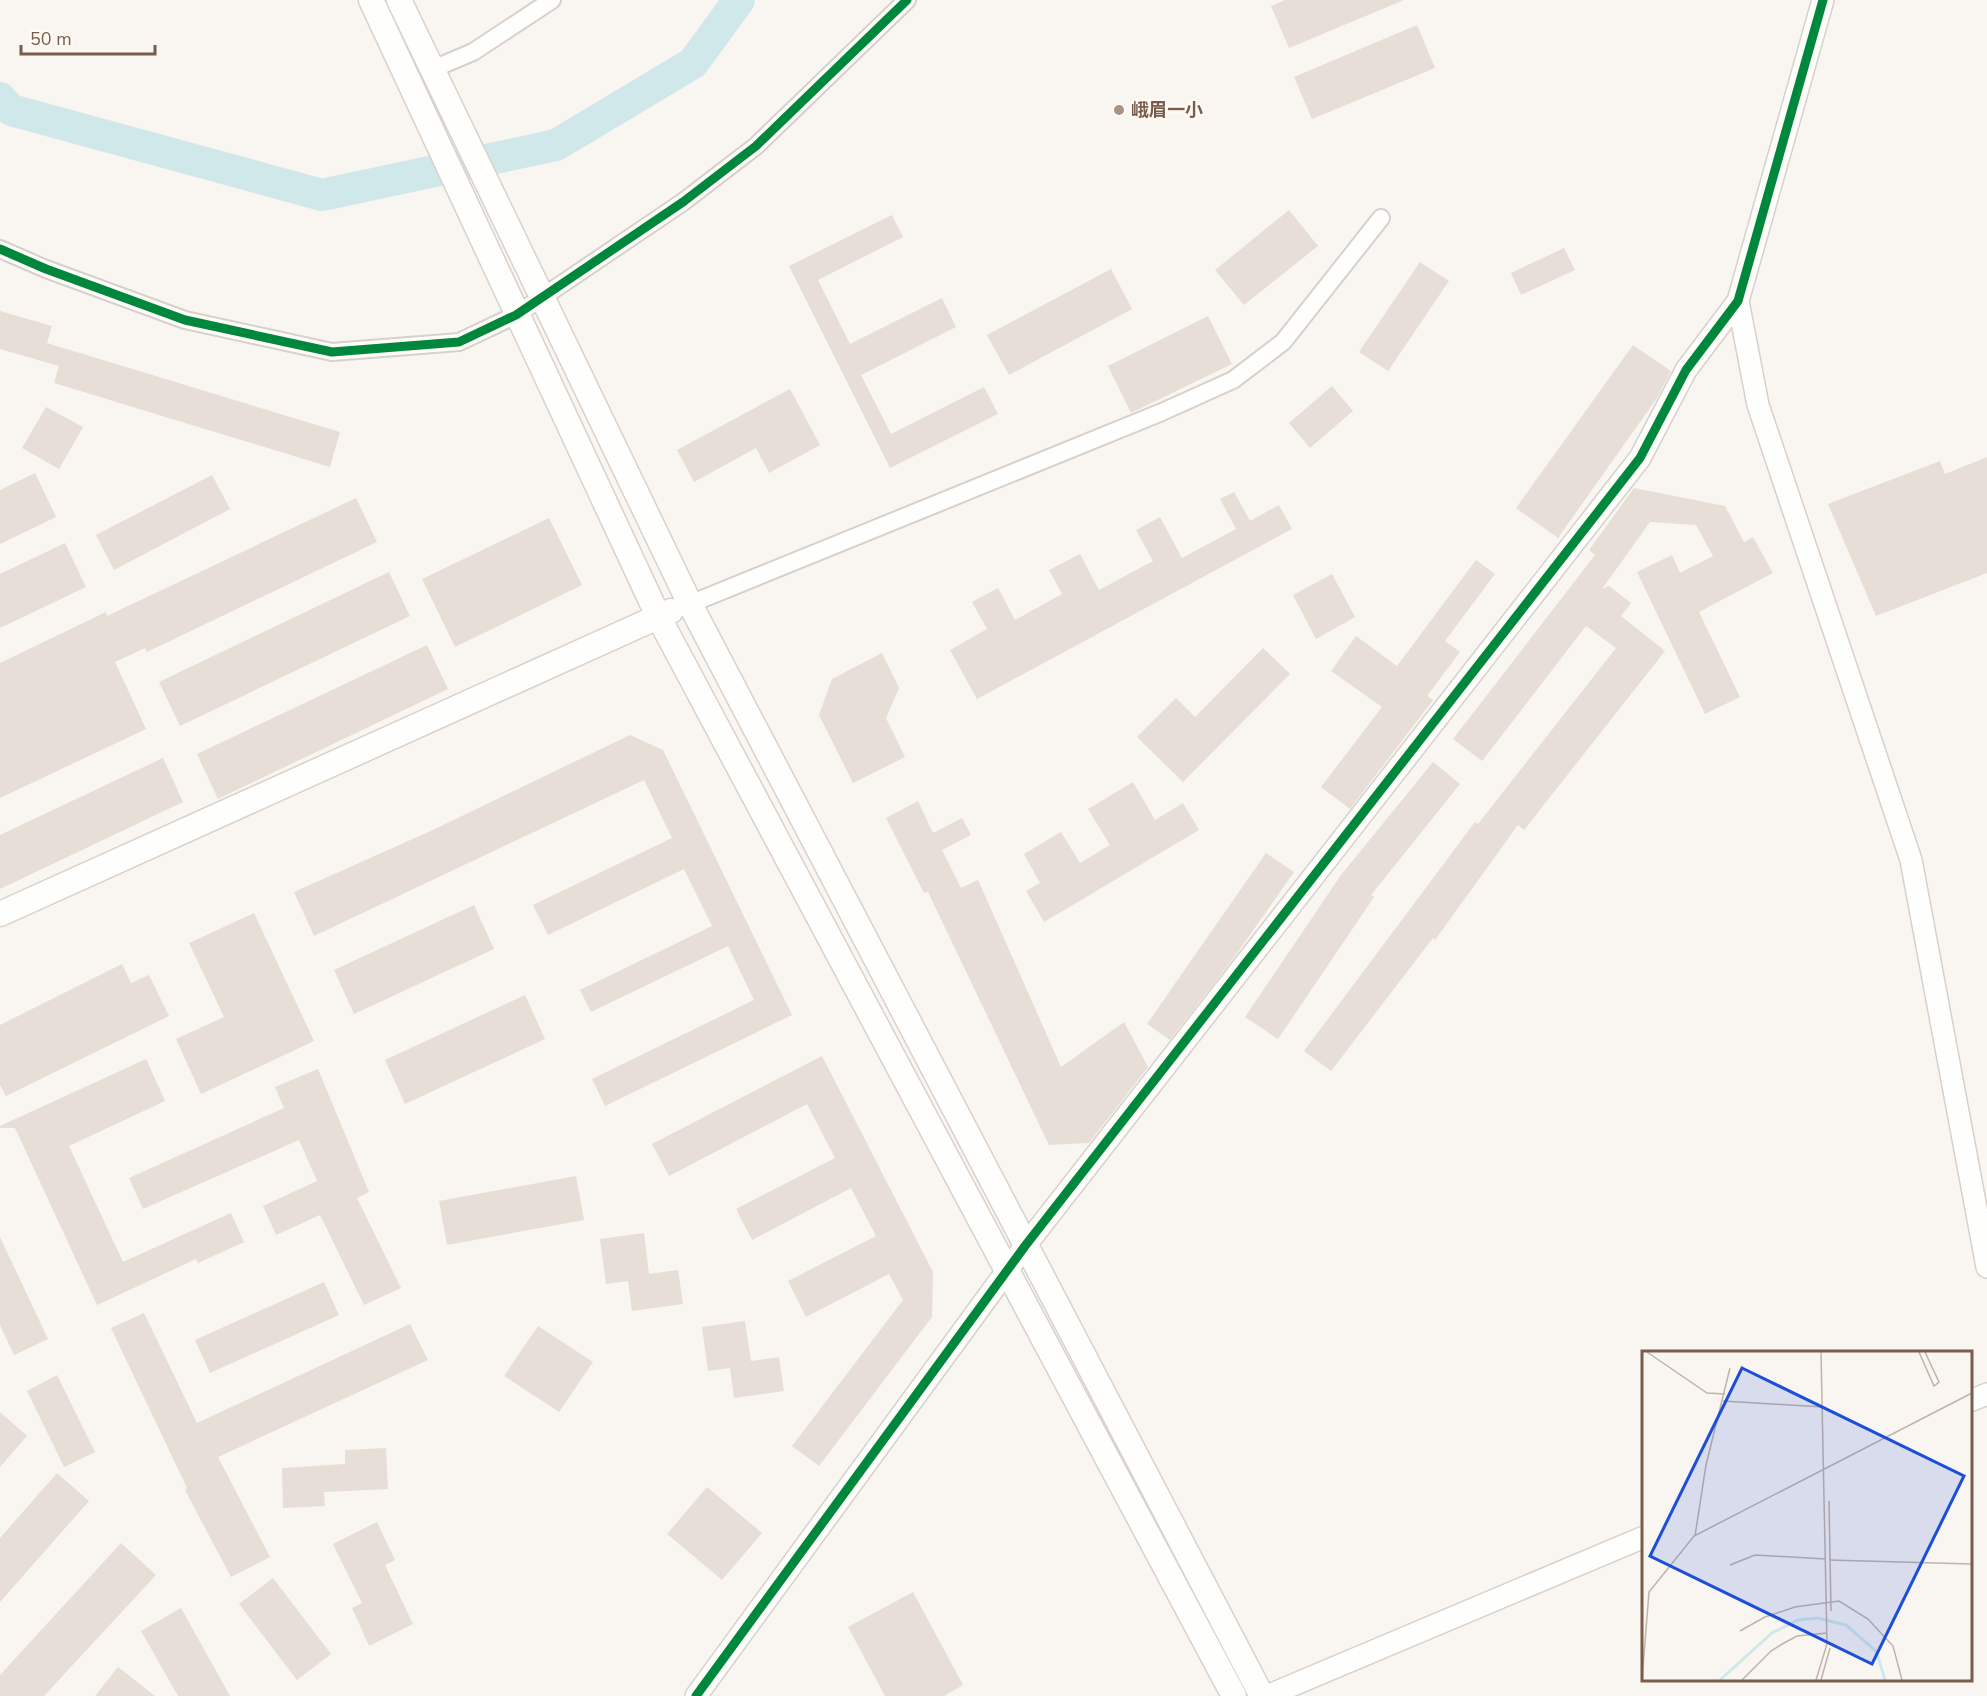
<svg xmlns="http://www.w3.org/2000/svg" width="1987" height="1696" font-family="'Nunito Sans','Noto Sans SC',sans-serif">
<style>
.lines{fill:none;stroke-linecap:round;stroke-linejoin:round}
.river{stroke:#d0e8ea;stroke-width:32}
.building{fill:#e6ded7}
.minor-casing{stroke:#d7d1cb;stroke-width:20}
.tertiary-casing{stroke:#d7d1cb;stroke-width:24}
.secondary-casing{stroke:#d9d2cb;stroke-width:27}
.minor{stroke:#fefefd;stroke-width:16}
.tertiary{stroke:#fefefd;stroke-width:21}
.secondary{stroke:#fefefd;stroke-width:24}
.cycleway-casing{stroke:#fffaf3;stroke-width:13}
.cycleway{stroke:#00873e;stroke-width:9}
.poi-dot{fill:#a69286;stroke:#fffaf3;stroke-width:2}
.labels{text-anchor:middle;dominant-baseline:central;stroke-width:5;stroke-linejoin:round;paint-order:stroke}
.poi-label{font-size:18px;font-weight:bold;fill:#7a5c4d;stroke:#fffaf3;text-anchor:start}
.inset-river{fill:none;stroke:#d0e8ea;stroke-width:3}
.inset-road{fill:none;stroke:#c2b3aa;stroke-width:1.5}
.view{fill:#1d4ed8;fill-opacity:0.15;stroke:#1d4ed8;stroke-width:3}
.inset-edge{fill:none;stroke:#7a5c4d;stroke-width:3}
</style>
<rect width="100%" height="100%" fill="#f9f5f0"/>
<g class="lines">
<path class="river" d="M0,98L11,110L322,195L556,145L693,63L739,0"/>
</g>
<path class="building" d="M1285,0H1404L1289,48L1271,6Z
M1417,25L1435,68L1312,119L1294,77Z
M1289,210L1318,246L1244,305L1215,270Z
M892,215L903,237L818,280L850,344L942,298L956,327L861,375L891,434L984,387L998,414L890,468L789,266Z
M1564,248L1575,270L1521,295L1511,273Z
M1420,262L1449,281L1388,371L1359,352Z
M1111,269L1132,309L1009,375L987,335Z
M0,311L52,326L47,343L340,432L330,467L54,383L59,366L0,349Z
M1208,316L1232,364L1131,413L1108,366Z
M1633,345L1671,371L1657,398L1558,538L1516,508Z
M1332,386L1353,411L1310,448L1289,423Z
M790,389L820,445L769,473L756,448L694,482L677,450Z
M46,407L83,427L59,469L22,448Z
M1987,457V573L1876,616L1828,504L1940,461L1945,474Z
M35,473L56,517L0,544V490Z
M212,475L230,509L114,570L96,535Z
M1634,488L1725,506L1744,542L1753,537L1773,573L1699,612L1740,697L1705,714L1637,572L1672,555L1680,573L1713,556L1696,525L1650,522L1602,589L1609,586L1631,603L1621,616L1665,651L1524,830L1518,825L1435,940L1433,938L1331,1071L1304,1051L1475,822L1478,824L1616,648L1586,626L1482,761L1453,739L1595,555L1589,550Z
M1234,492L1250,521L1279,505L1292,529L977,699L950,650L987,629L972,602L998,588L1015,620L1062,594L1049,570L1080,554L1099,590L1153,561L1136,530L1160,517L1182,558L1236,529L1220,499Z
M356,498L377,542L147,652L145,648L115,662L146,729L0,798V663L106,612L107,616Z
M549,518L582,585L455,647L422,579Z
M65,543L86,587L0,628V574Z
M1476,560L1495,574L1445,641L1460,652L1427,696L1433,700L1350,809L1321,787L1382,707L1331,671L1356,636L1397,666Z
M389,572L410,616L180,726L159,682Z
M1332,574L1355,617L1316,639L1293,595Z
M427,645L448,689L218,799L197,754Z
M1263,648L1290,674L1183,782L1137,737L1176,698L1195,717Z
M882,653L899,688L886,718L905,757L853,783L819,715L832,679Z
M630,735L663,750L792,1015L605,1106L592,1079L754,1000L728,946L591,1012L580,990L712,926L684,869L548,935L533,905L672,838L644,780L314,936L294,892L435,829Z
M163,758L183,802L0,889V835Z
M1433,762L1460,784L1371,895L1374,897L1278,1039L1245,1017L1341,875Z
M1133,782L1155,820L1183,803L1199,830L1044,922L1026,891L1040,883L1024,854L1061,832L1080,863L1110,845L1088,809Z
M918,801L933,833L962,818L971,835L942,850L961,888L978,880L1061,1067L1124,1022L1148,1067L1089,1143L1049,1145L928,892L924,893L886,818Z
M1266,853L1294,872L1233,959L1170,1040L1147,1024Z
M474,905L494,949L354,1014L334,970Z
M254,913L314,1041L201,1094L176,1039L224,1017L189,943Z
M122,964L131,983L149,975L169,1016L6,1096L0,1085V1025Z
M525,995L545,1039L405,1104L385,1060Z
M822,1056L933,1272L932,1317L819,1466L792,1446L903,1300L889,1274L806,1317L788,1281L876,1236L851,1188L752,1240L736,1209L835,1158L807,1104L669,1176L652,1144Z
M146,1059L165,1101L69,1146L123,1262L231,1213L244,1242L198,1263L196,1259L97,1305L15,1128H0V1126Z
M318,1069L369,1192L357,1198L401,1288L364,1305L320,1215L276,1235L263,1206L317,1181L299,1140L143,1209L129,1178L284,1108L275,1087Z
M576,1176L584,1220L447,1245L439,1201Z
M644,1233L649,1274L678,1270L683,1304L632,1311L628,1281L606,1284L600,1239Z
M0,1237L48,1339L14,1355L0,1325Z
M324,1282L339,1315L210,1373L195,1340Z
M144,1313L197,1423L410,1324L428,1360L218,1457L270,1557L231,1577L185,1490L187,1488L111,1328Z
M745,1321L751,1361L779,1357L784,1391L734,1398L730,1368L708,1371L702,1327Z
M538,1326L593,1362L559,1412L504,1376Z
M57,1375L95,1452L64,1467L27,1391Z
M0,1412L27,1436L0,1467Z
M386,1448L388,1489L324,1492L325,1506L283,1508L282,1468L345,1464V1450Z
M57,1473L89,1501L0,1602V1538Z
M707,1487L762,1533L722,1580L667,1534Z
M377,1522L395,1560L385,1565L413,1624L369,1646L352,1608L362,1603L333,1544Z
M121,1543L156,1575L44,1696H0V1675Z
M273,1578L331,1654L297,1680L239,1604Z
M913,1592L963,1685L944,1696H885L848,1627Z
M181,1608L230,1696H178L141,1631Z
M118,1667L155,1696H95Z"/>
<g class="lines">
<defs>
<path id="minor" d="M433,69L473,52L552,0
M0,249L46,269L185,320L332,352L459,342L516,315L683,202L756,146L907,0
M690,604L1162,412L1233,380L1283,342L1381,218"/>
<path id="tertiary" d="M1738,301L1758,405L1911,860L1987,1267
M1970,1401L1987,1394
M696,1696L1025,1246L1640,458L1686,370L1738,301L1823,0
M1267,1696L1644,1537"/>
<path id="secondary" d="M371,0L658,616L1234,1696
M399,0L690,604L1262,1696
M0,914L671,611"/>
</defs>
<use href="#minor" class="minor-casing"/>
<use href="#tertiary" class="tertiary-casing"/>
<use href="#secondary" class="secondary-casing"/>
<use href="#minor" class="minor"/>
<use href="#tertiary" class="tertiary"/>
<use href="#secondary" class="secondary"/>
<defs>
<path id="cycleway" d="M0,249L46,269L185,320L332,352L459,342L516,315L683,202L756,146L907,0
M696,1696L1025,1246L1640,458L1686,370L1738,301L1823,0"/>
</defs>
<use href="#cycleway" class="cycleway-casing"/>
<use href="#cycleway" class="cycleway"/>
</g>
<circle class="poi-dot" cx="1119" cy="110" r="6"/>
<g class="labels">
<g class="poi-label">
<text x="1131" y="110">峨眉一小</text>
</g>
</g>
<g transform="translate(1642 1351)">
<rect width="330" height="330" fill="#f9f5f0"/>
<path class="inset-river" d="M78,329L130,282L156,269L176,267L204,274L234,300L243,329"/>
<path class="inset-road" d="M5,1L65,42L83,43M277,1L292,35L297,31L283,1M81,50L181,56M187,150L189,260M53,185L64,114L88,17M187,209L330,213M88,214L113,204L184,208M98,280L123,266L153,256L197,250L226,268L251,295L260,329M0,329L7,241L52,185L330,42M100,329L129,300L142,292L155,285L185,282M174,329L185,293L179,1M179,329L188,297"/>
<path class="view" d="M100,17L322,125L230,313L8,205Z"/>
<rect width="330" height="330" class="inset-edge"/>
</g>
<path d="M21 45v9h134v-9" fill="none" stroke="#7a5c4d" stroke-width="3"/>
<text x="30" y="45" font-size="18" fill="#7a5c4d" stroke="#fffaf3" stroke-width="4.5" paint-order="stroke">50 m</text>
</svg>
